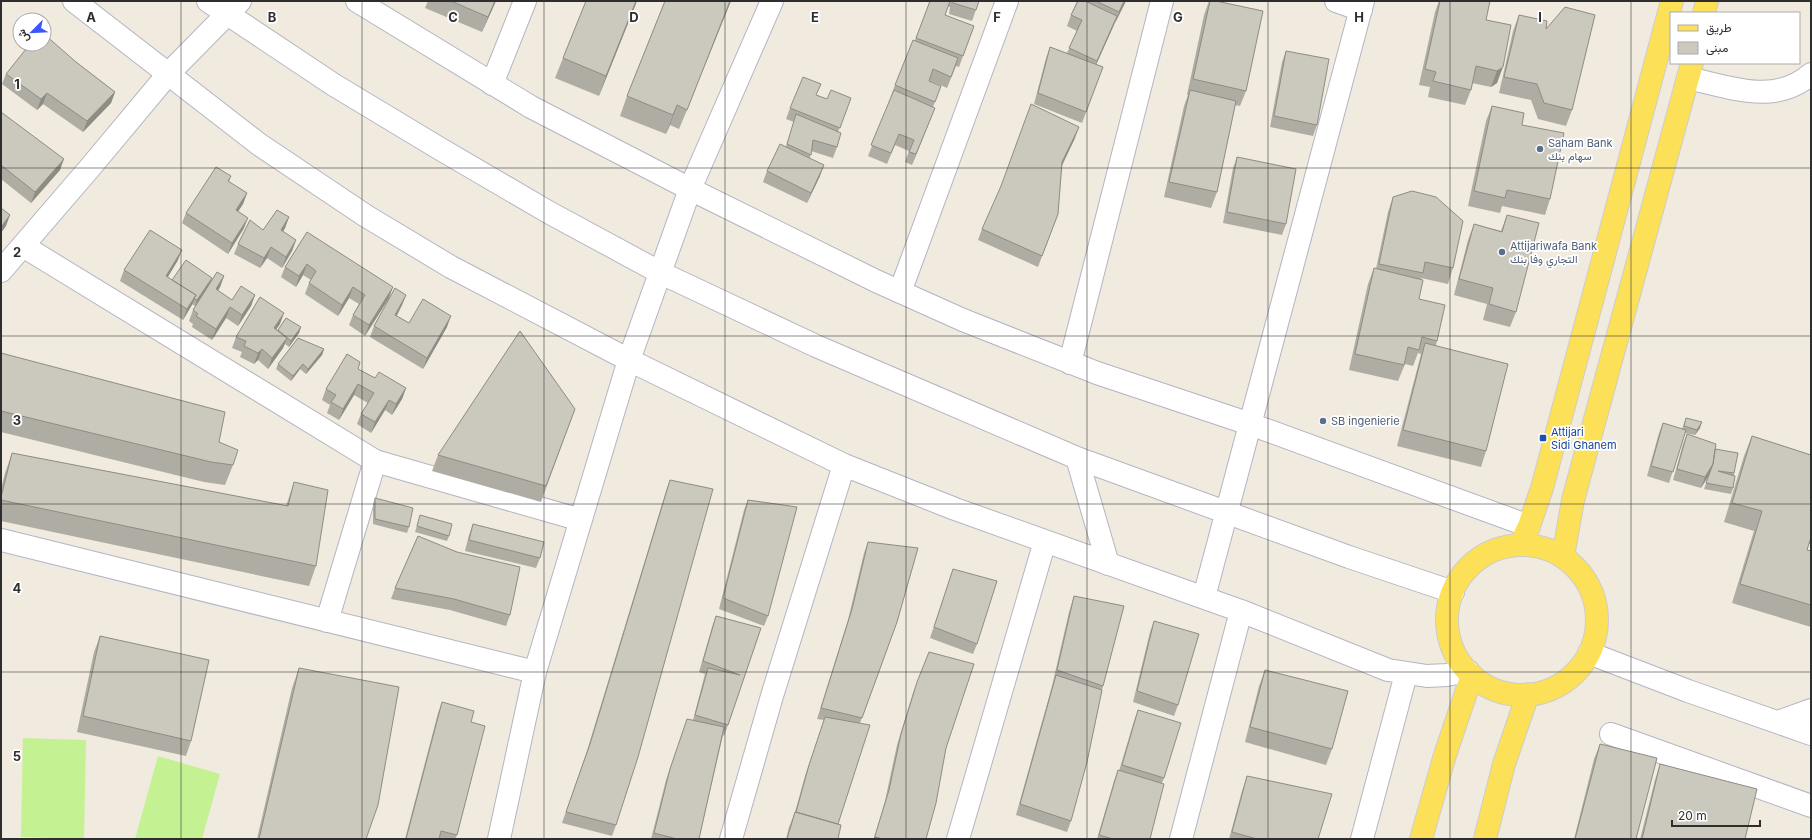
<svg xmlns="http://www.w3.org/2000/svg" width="1812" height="840" font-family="Inter,Vazirmatn,sans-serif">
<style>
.pitch{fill:#c4f293}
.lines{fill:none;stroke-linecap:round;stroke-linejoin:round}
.minor-casing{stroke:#b3b5c2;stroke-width:24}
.major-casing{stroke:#cdcdcd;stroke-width:24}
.minor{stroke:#fff;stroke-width:22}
.major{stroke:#fce058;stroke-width:22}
.wall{fill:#afaca3}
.shaded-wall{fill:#8e8c85}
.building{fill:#cbc8be;stroke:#8e8c85}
.grid{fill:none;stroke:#2e2e2e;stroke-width:1;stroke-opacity:0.55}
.service-dot{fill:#5c6f8a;stroke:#fff;stroke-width:1.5}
.transit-dot{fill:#1a4fb4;stroke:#fff;stroke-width:1.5}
.labels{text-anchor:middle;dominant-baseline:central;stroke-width:3.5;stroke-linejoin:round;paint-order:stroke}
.service-label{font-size:11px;fill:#4e5e75;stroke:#fff;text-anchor:start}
.transit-label{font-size:11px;fill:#164399;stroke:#fff;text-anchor:start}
.grid-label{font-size:13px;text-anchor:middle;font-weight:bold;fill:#2e2e2e;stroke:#fff;stroke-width:3.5;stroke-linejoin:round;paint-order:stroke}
</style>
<rect width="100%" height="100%" fill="#f0eadf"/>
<path class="pitch" d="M23,738L86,740L84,839L21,837Z
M158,756L220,774L202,839H135Z"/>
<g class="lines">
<defs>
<path id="minor" d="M74,1L260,145L366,216L451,267L629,360L844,465L955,509L1241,611L1388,670L1427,676L1447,675L1468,671
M208,1L334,85L442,150L550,213L661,273L816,346L1077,458L1349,557L1453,592
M357,1L531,107L690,189L876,281L963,320L1097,373L1250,424L1529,526
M1336,1L1361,10
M1688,78C1730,87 1775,106 1811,74
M492,84L525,1
M23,246L375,461L581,520
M1,271L88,170L169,73L240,1
M900,292L1007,1
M1070,363L1162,1
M1077,458L1108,564
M1,540L535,672
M1204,597L1363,1
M327,621L375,461
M1589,653L1688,691L1811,734
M1778,722L1811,710
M1611,734L1811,806
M499,839L535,672L629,360L690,189L772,1
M731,839L772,696L844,465
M958,839L1045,541
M1181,839L1241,611
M1362,839L1406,674"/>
<path id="major" d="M1704,13L1707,1
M1520,545L1529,526L1542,488L1672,1
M1447 620a75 75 0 1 1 150 0a75 75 0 1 1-150 0Z
M1563,557L1573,500L1692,63
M1421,839L1445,755L1472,675
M1485,839L1504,764L1528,694"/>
</defs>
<use href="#minor" class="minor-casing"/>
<use href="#major" class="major-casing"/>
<use href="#minor" class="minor"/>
<use href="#major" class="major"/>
</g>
<path class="wall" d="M428,1H496L482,32L425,8Z
M586,1H637L599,96L555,78L563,58Z
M665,1H731L679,129L670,125L666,134L620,116L627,96Z
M930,1H979L972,21L949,14L950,7H948L945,15L974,26L959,67L956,66L947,88L929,80L941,86L933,107L931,118L912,165L905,162L909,151L895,145L887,164L868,156L892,96H891L895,85L915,40Z
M1077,1H1126L1115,23L1096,64L1103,67L1082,123L1034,104L1046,58L1050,47L1067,53L1077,31L1067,26L1071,15Z
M1209,1L1246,91L1240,106L1235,105L1217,192L1211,208L1164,197L1184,106L1188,95H1187L1204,15Z
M1439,1H1491L1489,4L1486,20L1511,25L1497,83L1491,87L1472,83L1471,90L1465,105L1428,97L1430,87L1419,85L1435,12Z
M1519,15L1546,29L1572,110L1566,126L1538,119L1531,100L1499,93L1513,31Z
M1286,51L1317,125L1313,136L1270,127L1282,62Z
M76,62L115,92L111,103L83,132L43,104L37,110L2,84L6,74Z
M817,95L847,109L838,132L837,147L833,158L811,151L810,158L820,176L807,203L763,182L767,171L786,146L794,122L786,119L790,108Z
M1492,106L1522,125L1550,199L1545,215L1502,206L1500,213L1468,206L1486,121Z
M1,112L60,170L31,203L1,179Z
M1075,138L1062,166L1058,214L1038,267L978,240L982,229Z
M1237,157L1286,224L1282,235L1223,223L1233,168Z
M231,176L229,182L247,193L243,204L238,211L244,228L228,254L182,223L186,213Z
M1393,197L1453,268L1448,284L1421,278L1419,299L1437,341L1436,345L1486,451L1481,467L1397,446L1421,354L1418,353L1413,366L1405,364L1398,381L1349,370L1368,284L1374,268L1376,269L1388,212Z
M1507,215L1516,312L1510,327L1483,320L1487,304L1454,295L1468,240L1474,224L1501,231Z
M289,217L285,228L283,232L296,240L292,251L282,268L267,258L260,268L234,254L238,244Z
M307,232L389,298L365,336L349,325L353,315L359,304L349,298L338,316L305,294L309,283L311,280L303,275L296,287L281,277L285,267Z
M178,260L167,277L172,280L210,284L224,276L220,287L218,291L232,300L255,295L251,306L238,326L226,318L212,340L192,327L193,324L189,321L193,310L209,285L195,306L192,304L183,320L120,281L124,270Z
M406,295L402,305L397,316L409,323L447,327L423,369L370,337L374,326Z
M280,324L276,329L278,330L301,327L299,333L289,347L285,344L283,348L268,369L258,360L254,364L240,357L242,352L232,348L236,337Z
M324,349L322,355L306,374L300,369L291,381L276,369L278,364Z
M1,353L219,442L233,465L225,485L204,482L1,432Z
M358,369L375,378L406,388L402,399L392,415L385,410L371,433L357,424L361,414L368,403L354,395L339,420L327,413L330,405L322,400L326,389Z
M575,409L541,502L432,471L438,455Z
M1686,418L1700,428L1695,435L1685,433L1669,483L1647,476L1659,433L1663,423L1682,429Z
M1687,434L1715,449L1734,473V475L1733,488L1731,494L1704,489L1709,475L1701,488L1673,480L1683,444Z
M1752,436L1811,455V544H1809L1807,550L1811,551V627L1732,603L1754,531L1724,522L1744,456Z
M12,453L286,506L294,482L316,566L309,586L1,521V489L5,473Z
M670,480L616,825L612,836L562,823L586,754L666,491Z
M375,498L409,527L407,533L373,524V504Z
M748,500L768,616L764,626L719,609L744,510Z
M420,515L449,536L447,541L415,532Z
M473,524L540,558L536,568L465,551L469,535Z
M418,536L510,615L506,626L450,610L391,599L395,588Z
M868,542L897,622L860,723L838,824V839H786L789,827L795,812L805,776L824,720L817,719L848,620L864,553Z
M953,569L977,644L973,654L930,638Z
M1074,596L1103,686L1102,690L1071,821L1067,832L1016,815L1052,686L1069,612Z
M716,616L761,628L728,725L724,736L723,735L699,839H651L666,780L687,719L693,720L705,674L699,672L712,627Z
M1154,621L1178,705L1174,716L1133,702L1150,632Z
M100,636L191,741L186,756L77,732L94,652Z
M929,652L946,748L926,839H874L885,801L897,745L913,693Z
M299,668L366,839H257L292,688Z
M1265,670L1332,749L1326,765L1245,742L1259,686Z
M442,702L471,722L457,835L455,839H405L438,713Z
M1138,710L1164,778L1162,783L1150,839H1097L1114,781L1118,770L1119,771L1134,721Z
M1600,744L1636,839H1574L1594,759Z
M1660,764L1745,839H1640L1655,780Z
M1247,776L1318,839H1229L1242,791Z"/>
<path class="shaded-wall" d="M495,1H496L482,32L488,17Z
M636,1H637L599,96L606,76Z
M730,1H731L679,129L687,110Z
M1124,1H1126L1115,23L1119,12Z
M1117,16L1113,27L1093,72L1097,61Z
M1503,67L1497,83L1491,87L1497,71Z
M115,92L111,103L83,132L87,121Z
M47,93L43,104L37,110L41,99Z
M677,105L670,125L666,134L673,115Z
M935,108L931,118L912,165L916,154Z
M1079,127L1075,138L1058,173L1062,162Z
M64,159L60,170L31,203L35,192Z
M824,165L820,176L807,203L811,193Z
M247,193L243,204L232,221L236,210Z
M10,215L6,226L1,233V227Z
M289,217L285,228L277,241L281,230Z
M248,218L244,228L228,254L232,243Z
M296,240L292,251L282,268L286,257Z
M271,247L267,258L260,268L264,258Z
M182,250L178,260L162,287L166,276Z
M307,264L303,275L296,287L299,276Z
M224,276L220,287L212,300L216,289Z
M212,278L210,284L195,306L197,300Z
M353,287L349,298L338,316L342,305Z
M393,287L389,298L365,336L369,325Z
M196,295L192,305L183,320L187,309Z
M255,295L251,306L238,326L242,315Z
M406,295L402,305L391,325L395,315Z
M230,307L226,318L212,340L216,329Z
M284,313L280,324L270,338L274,328Z
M451,316L447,327L423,369L427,358Z
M301,327L299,333L289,347L291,341Z
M287,338L283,348L268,369L272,358Z
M262,349L258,360L254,364L258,353Z
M324,349L322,355L306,374L308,369Z
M303,364L300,369L291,381L293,376Z
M358,384L354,395L339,420L343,409Z
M406,388L402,399L392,415L396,404Z
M389,400L385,410L371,433L375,422Z
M1702,422L1700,428L1695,435L1697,430Z
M1713,464L1709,475L1701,488L1705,477Z"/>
<path class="building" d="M451,1H495L488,17Z
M586,1H636L606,76L563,58Z
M665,1H730L687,110L677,105L673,115L627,96Z
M930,1H950L945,15L974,26L963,56L916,38Z
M953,1H979L976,10L953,3Z
M1078,1H1085L1117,16L1097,61L1069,48L1082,20L1071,15Z
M1096,1H1124L1119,12Z
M1210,1H1216L1263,11L1246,91L1193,79Z
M1440,1H1490L1486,20L1511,25L1503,67L1497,71L1476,66L1471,90L1433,81L1436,72L1425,69Z
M1565,7L1595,15L1572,110L1544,103L1537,84L1504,77L1519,15L1547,21L1546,29Z
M44,34L76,62L115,92L87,121L47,93L41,99L6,74L30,44H44Z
M913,40L958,58L951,77L933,69L929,81L941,86L935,102L895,85Z
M1050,47L1103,67L1086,112L1038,93Z
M1286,51L1329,59L1317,125L1274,116Z
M803,77L821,84L816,95L827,99L831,90L851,98L840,128L790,108Z
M894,90L935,108L916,154L909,152L914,140L899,134L891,153L871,145Z
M1190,90L1236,101L1217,192L1169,182Z
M1031,104L1079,127L1062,162L1058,214L1042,256L982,229L1001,186Z
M1492,106L1524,113L1522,125L1564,133L1550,199L1507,190L1505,198L1474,191Z
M1,112L64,159L35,192L1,165Z
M796,114L841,133L837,147L813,140L811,155L787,144Z
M780,144L824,165L811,193L767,171Z
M1237,157L1296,169L1286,224L1227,212Z
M216,167L231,176L228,181L247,193L236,210L248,218L232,243L186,213Z
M1412,191L1436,197L1463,221L1453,268L1425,262L1423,273L1379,264L1393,197Z
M1,208L10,215L1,227Z
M277,210L289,217L281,230L296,240L286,257L271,247L264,258L238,244L250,220L263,230Z
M1507,215L1539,223L1516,312L1489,304L1493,288L1459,279L1474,224L1502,232Z
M150,230L182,250L166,276L196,295L187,309L124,270Z
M307,232L393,287L369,325L353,315L365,295L353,287L342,305L309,283L316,271L307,264L299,276L285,267Z
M186,260L212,278L197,300L194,299L196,295L172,280Z
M1374,268L1423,280L1419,299L1445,305L1437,341L1422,337L1419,350L1408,347L1404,365L1355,354Z
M217,272L224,276L216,289L232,300L241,286L255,295L242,315L230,307L216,329L196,316L198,314L193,310Z
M395,288L406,295L395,315L409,323L423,299L451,316L427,358L374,326Z
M260,297L284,313L274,328L287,338L272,358L262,349L258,353L244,346L246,341L236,337Z
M286,318L301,327L291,341L278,330Z
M520,331L575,409L546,486L438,455Z
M298,338L324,349L308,369L303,364L293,376L278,364Z
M1425,343L1508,364L1486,451L1403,430Z
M1,353L225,412L219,442L238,450L233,465L211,462L1,411Z
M347,354L360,362L358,369L375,378L379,372L406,388L396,404L389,400L375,422L361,414L374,393L358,384L343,409L331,402L336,395L326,389Z
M1686,418L1702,422L1697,430L1684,426Z
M1663,423L1686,430L1673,472L1651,466Z
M1687,434L1716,444L1713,464L1705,477L1677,469Z
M1752,436L1811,455V537L1807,550L1811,551V605L1740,584L1762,511L1732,503Z
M1715,449L1738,453L1734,473L1718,471L1735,476L1733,488L1706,483L1713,464Z
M12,453L288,506L294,482L328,490L316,566L1,500V497Z
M670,480L713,489L638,757L616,825L566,812L590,744Z
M375,498L413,508L409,527L375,519Z
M748,500L797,507L768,616L723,598Z
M420,515L452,524L449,536L417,526Z
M473,524L544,542L540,558L469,540Z
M418,536L457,552L520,567L510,615L454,599L395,588Z
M868,542L918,548L897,622L862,718L821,708L852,609Z
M953,569L997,581L977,644L934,627Z
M1074,596L1124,606L1103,686L1057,670Z
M716,616L761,628L728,725L695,715L708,668L740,675L703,661Z
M1154,621L1199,634L1178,705L1137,691Z
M100,636L209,660L191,741L83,716Z
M929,652L974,664L946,748L936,803L926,839H882L875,837L874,839L889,790L901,734L917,682Z
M299,668L399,687L378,805L366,839H259Z
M1265,670L1348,691L1332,749L1250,727Z
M1056,675L1102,690L1087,762L1071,821L1020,804Z
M442,702L474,711L471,722L485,726L457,835L441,831L439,839H406Z
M1138,710L1181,723L1164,778L1122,765Z
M825,717L870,725L838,824L796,812L809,765Z
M687,719L724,727L699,839H677L654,833L670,769Z
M1600,744L1657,758L1636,839H1575Z
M1660,764L1757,789L1745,839H1642Z
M1118,770L1164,784L1150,839H1113L1099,835Z
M1247,776L1332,794L1318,839H1257L1232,832Z
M795,812L841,825L838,839H787Z
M875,837L882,839H875Z"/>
<path class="grid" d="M181,1V839M362,1V839M544,1V839M725,1V839M906,1V839M1087,1V839M1268,1V839M1450,1V839M1631,1V839M1,168H1811M1,336H1811M1,504H1811M1,672H1811"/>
<g class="service-dot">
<circle cx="1540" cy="149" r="4"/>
<circle cx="1502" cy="252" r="4"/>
<circle cx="1323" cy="421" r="4"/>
</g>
<rect class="transit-dot" x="1539" y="434" width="8" height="8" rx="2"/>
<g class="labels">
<g class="service-label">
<text x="1548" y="143">Saham Bank<tspan x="1548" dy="13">سهام بنك</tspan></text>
<text x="1510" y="246">Attijariwafa Bank<tspan x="1510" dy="13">التجاري وفا بنك</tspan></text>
<text x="1331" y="421">SB ingenierie</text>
</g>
<g class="transit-label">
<text x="1551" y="432">Attijari<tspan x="1551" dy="13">Sidi Ghanem</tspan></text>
</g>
</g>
<g class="grid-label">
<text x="91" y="22">A</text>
<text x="272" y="22">B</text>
<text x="453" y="22">C</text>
<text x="634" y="22">D</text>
<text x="815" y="22">E</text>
<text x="997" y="22">F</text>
<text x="1178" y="22">G</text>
<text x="1359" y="22">H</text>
<text x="1540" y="22">I</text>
<text x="17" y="89">1</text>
<text x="17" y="257">2</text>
<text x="17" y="425">3</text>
<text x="17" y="593">4</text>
<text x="17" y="761">5</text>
</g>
<rect width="1812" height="840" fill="none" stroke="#2e2e2e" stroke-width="4"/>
<rect x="1670" y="12" width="130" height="52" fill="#ffffff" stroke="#ababab"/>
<rect x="1678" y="25" width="20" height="6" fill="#fce058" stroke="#ababab"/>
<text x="1706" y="32" font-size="12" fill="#2e2e2e">طريق</text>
<rect x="1678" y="42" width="20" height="12" fill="#cbc8be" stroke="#ababab"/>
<text x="1706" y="52" font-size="12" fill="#2e2e2e">مبنى</text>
<g transform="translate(32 32) rotate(246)"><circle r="19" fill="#ffffff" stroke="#ababab"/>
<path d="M0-3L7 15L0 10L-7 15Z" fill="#3d55ff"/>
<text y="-6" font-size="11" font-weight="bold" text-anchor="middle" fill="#2e2e2e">ش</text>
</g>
<path d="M1672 820v6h88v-6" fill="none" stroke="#2e2e2e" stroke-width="2"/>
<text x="1678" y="820" font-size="12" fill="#2e2e2e" stroke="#ffffff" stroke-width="3" paint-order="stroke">20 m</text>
</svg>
